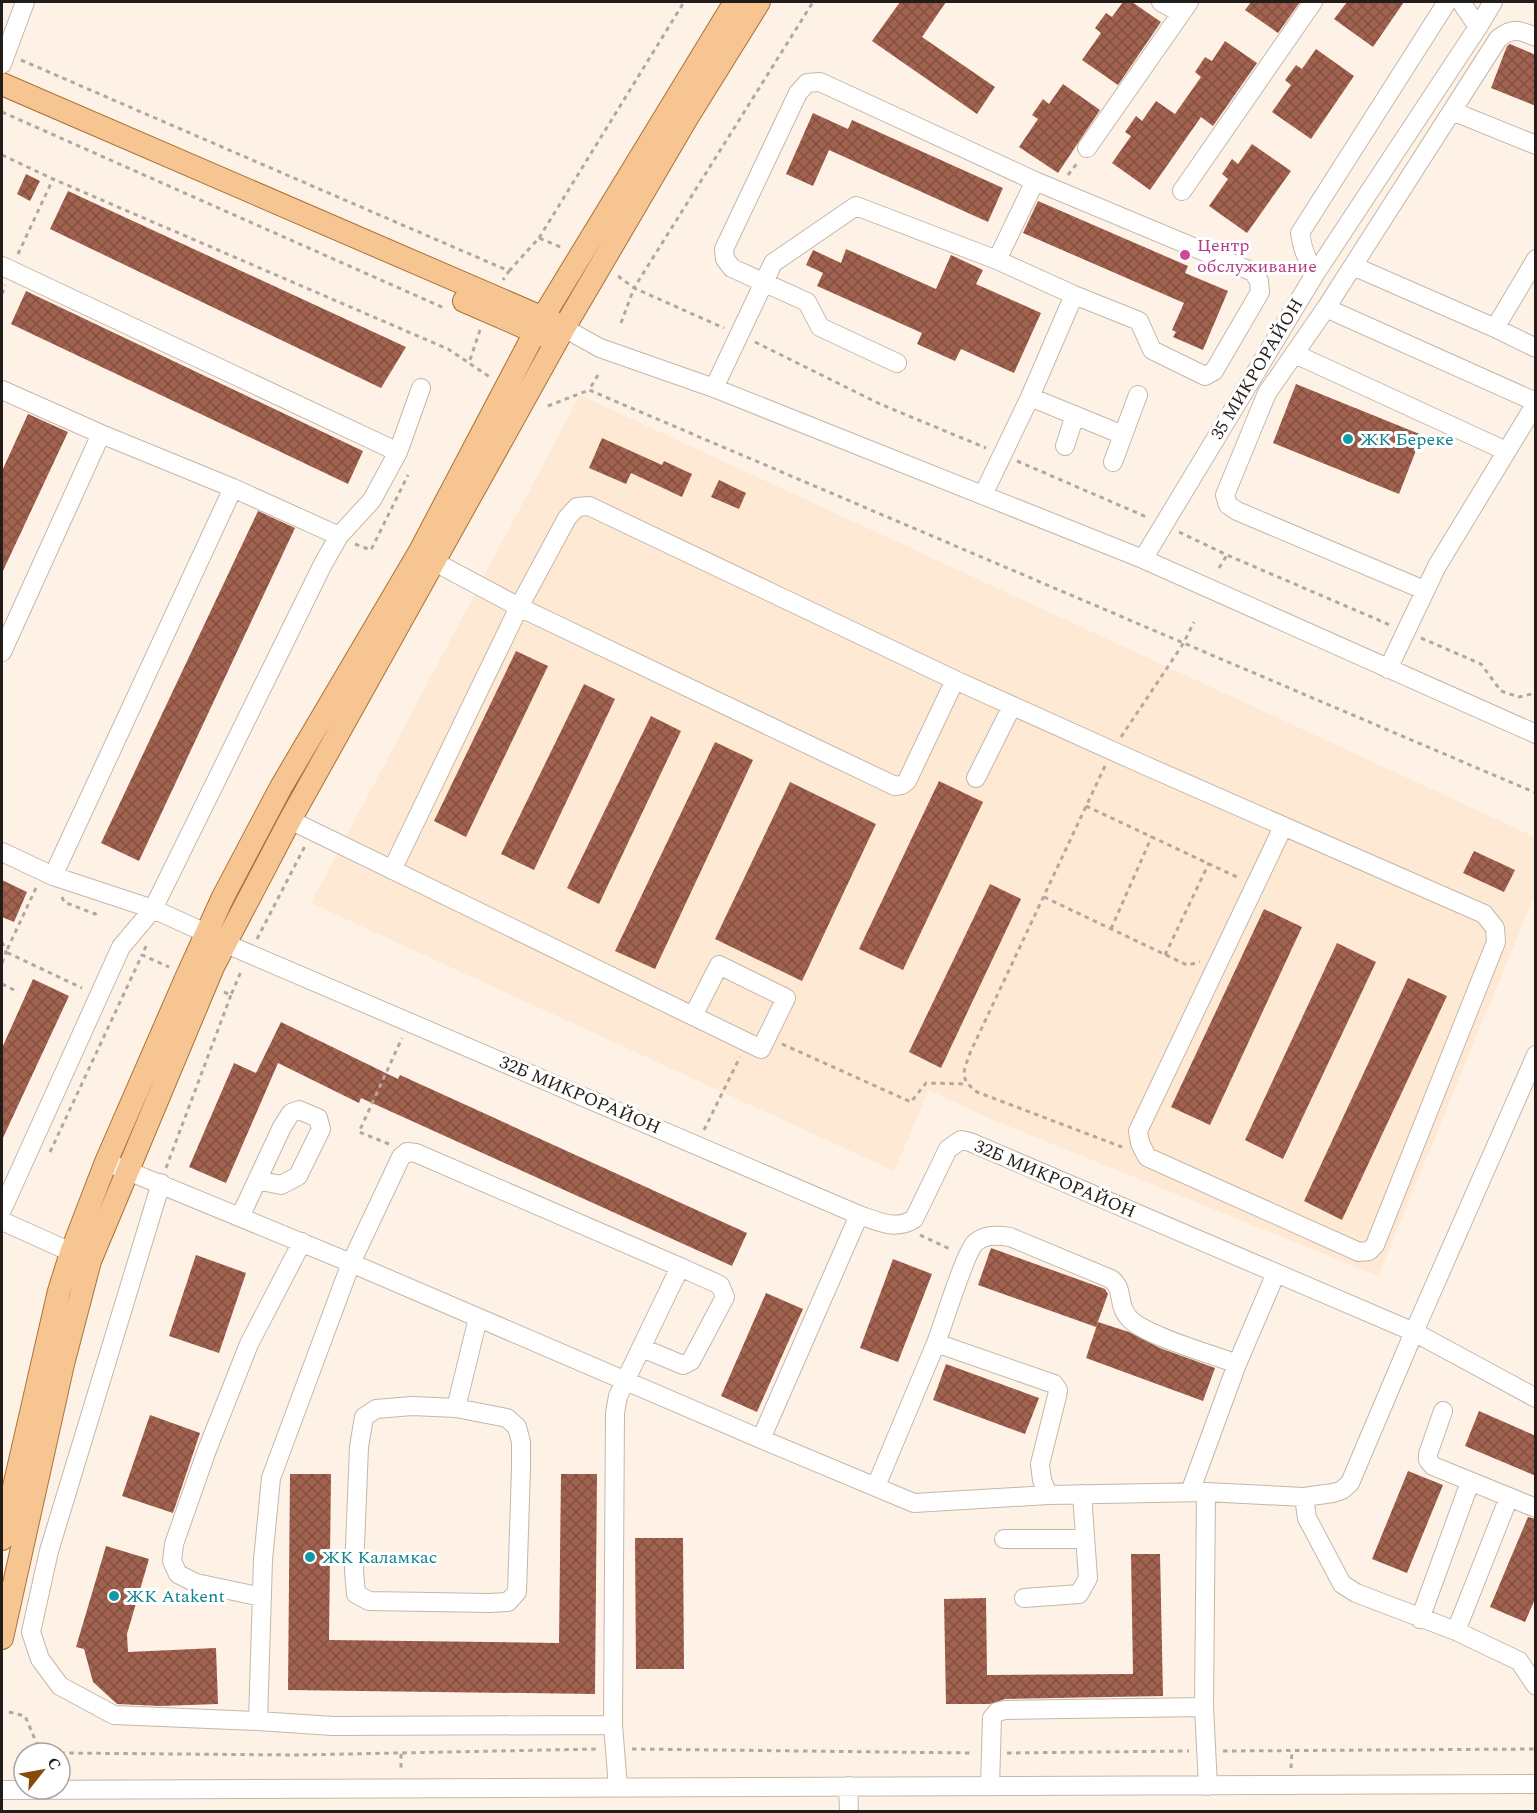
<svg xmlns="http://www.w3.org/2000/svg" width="1537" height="1813" font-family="Spectral,serif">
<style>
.built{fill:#fee9d4}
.building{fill:url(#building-cross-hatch)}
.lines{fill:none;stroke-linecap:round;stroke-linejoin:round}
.minor-casing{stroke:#c5b7a9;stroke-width:20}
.major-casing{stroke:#a87237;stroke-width:24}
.path{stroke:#b2a89f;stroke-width:3;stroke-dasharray:4.5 4.5;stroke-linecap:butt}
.minor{stroke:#fff;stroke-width:18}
.major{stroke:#f6c591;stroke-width:22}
.hotel-dot{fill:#d1479c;stroke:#fff;stroke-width:2}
.culture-dot{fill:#0f9aa8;stroke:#fff;stroke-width:2}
.labels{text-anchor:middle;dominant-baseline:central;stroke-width:6;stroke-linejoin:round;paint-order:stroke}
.hotel-label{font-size:18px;fill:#b23c85;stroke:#fff;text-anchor:start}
.street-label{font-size:18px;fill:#221d18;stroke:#fff}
.culture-label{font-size:18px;fill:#0d838f;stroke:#fff;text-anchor:start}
</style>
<defs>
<pattern id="building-cross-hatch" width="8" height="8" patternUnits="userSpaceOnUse" patternTransform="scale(1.5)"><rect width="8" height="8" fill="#a26250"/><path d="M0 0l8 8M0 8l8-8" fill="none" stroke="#845041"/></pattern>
</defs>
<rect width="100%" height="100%" fill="#fef2e6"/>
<path class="built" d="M580,395L1535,837V894L1378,1276L986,1117L929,1090L894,1171L311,903Z"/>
<path class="building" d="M900,2H946L922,37L995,87L977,114L872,41Z
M1123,2H1132L1161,22L1118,85L1082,60L1101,33L1095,28L1106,13L1112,17Z
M1251,2H1300L1278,33L1245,10Z
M1347,2H1404L1373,47L1334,19Z
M1225,41L1257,63L1213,126L1201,117L1150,190L1112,163L1131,136L1125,132L1136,116L1142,121L1156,101L1175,114L1201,77L1195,72L1205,57L1212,61Z
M1510,44L1536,55V106L1491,88L1507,46Z
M1316,49L1354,76L1311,139L1272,112L1291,85L1285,80L1296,65L1302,69Z
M1063,84L1100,110L1058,173L1019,147L1038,119L1032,115L1043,99L1049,104Z
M813,113L848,129L852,120L1003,188L988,222L829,150L813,186L786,174Z
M1252,144L1291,171L1247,233L1209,206L1228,179L1222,174L1232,159L1238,164Z
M26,174L40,181L30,201L17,194Z
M68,191L406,347L381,388L50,229Z
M1038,201L1188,266L1185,273L1228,291L1203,350L1173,337L1176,332L1172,330L1184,303L1023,233Z
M846,249L936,289L951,255L983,270L976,284L1041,313L1014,373L961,349L955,361L917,344L922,333L817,286L823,273L806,265L813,250L841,263Z
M26,291L363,451L348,484L11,324Z
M1296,384L1422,435L1399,494L1273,443Z
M28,414L68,432L2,573V471Z
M602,438L662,465L664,461L692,474L682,497L631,473L626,484L589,468Z
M719,480L746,493L739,509L711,497Z
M258,511L295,528L139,861L101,843Z
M516,651L548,666L466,837L434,821Z
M584,684L615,699L534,870L501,854Z
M651,716L681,731L599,904L567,888Z
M715,742L753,760L655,969L615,951Z
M939,781L983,802L903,970L859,949Z
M790,782L876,824L802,981L715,939Z
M1474,851L1515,870L1504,892L1463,873Z
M2,880L27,892L14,922L2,917Z
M990,884L1021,899L941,1068L909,1052Z
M1264,909L1302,927L1210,1125L1171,1107Z
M1337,943L1376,962L1283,1159L1245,1140Z
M1408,978L1447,996L1342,1220L1304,1201Z
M33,979L69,996L2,1140V1048Z
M281,1022L398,1079L400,1075L747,1233L732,1266L361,1098L359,1103L278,1063L226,1183L189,1167L234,1063L256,1073Z
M991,1248L1105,1289L1108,1294L1096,1327L978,1285Z
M196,1255L246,1273L219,1353L169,1336Z
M893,1259L932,1274L898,1362L860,1348Z
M766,1293L803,1309L757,1412L721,1396Z
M1098,1322L1129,1332L1160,1348L1215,1368L1203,1401L1086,1358Z
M946,1364L1039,1398L1025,1434L933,1400Z
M1479,1411L1536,1436V1476L1465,1446Z
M150,1415L200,1433L173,1513L122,1496Z
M1408,1471L1443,1485L1407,1573L1372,1559Z
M290,1474H331L329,1640L559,1643L561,1474H597L595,1694L288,1690Z
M1528,1517L1536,1519V1597L1525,1622L1490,1607Z
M635,1538H683L684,1669H636Z
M106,1546L149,1559L127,1634L128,1652L216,1648L218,1704L160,1706L117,1704L93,1682L84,1649L76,1647Z
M1131,1554H1160L1163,1696L1005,1699L990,1704H946L944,1599L986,1598L987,1675L1133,1674Z"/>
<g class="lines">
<defs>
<path id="minor" d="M1161,2L1181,13
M1461,2L1478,27
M2,64L25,2
M1452,111L1536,145
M1087,148L1189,2
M1182,191L1313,2
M997,260L1035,181
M2,266L398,452
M1353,266L1495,328L1536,259
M1315,274C1307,261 1302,248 1300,233L1447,2
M1326,308L1536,402
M564,328L600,348L714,388L1143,559L1536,734
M1495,328L1536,348
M1295,354L1506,451
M714,388L773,263L856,206L997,260L1074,295L1139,321L1152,350L1205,376L1214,371L1260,292L1259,281L1253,272L1035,181L820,82L807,83L798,93L724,249L725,259L732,268L807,302L820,327L897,363
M2,390L101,434L233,488L53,876
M1030,397L1123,435
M1065,446L1075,415
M1113,462L1138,395
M233,488L339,536
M983,495L1030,397L1074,295
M1143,559L1315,274L1478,27L1493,2
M1424,590L1237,511L1228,505L1225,495L1267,393L1326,308L1498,39C1513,27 1519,30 1536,37
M2,652L101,434
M1388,669L1437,566L1536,403
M955,680L1144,765L1484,914L1495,928L1496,942L1375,1245L1369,1251L1359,1252L1147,1157L1140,1143L1138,1131L1283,827
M976,778L1012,706
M290,820L693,1016L761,1049L786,998L719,965L693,1016
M2,852L53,876L153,909L206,933
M392,870L519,607L567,518L577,507L589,506L955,680L907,781L902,785L895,786L519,607L433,561
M224,943L859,1215C878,1221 895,1231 914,1219L948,1149L961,1140L970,1142L1414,1332L1536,1055
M407,1152L416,1153L680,1267L618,1396L615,1413L613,1725L333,1726L258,1721L263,1560L271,1478L351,1263L401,1157Z
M106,1162L351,1263L761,1439L859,1215
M161,1183L49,1551L31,1632L40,1659L60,1686L114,1715L258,1721
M2,1210L121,947L153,909L323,564L339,536L372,500L398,452L421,388
M240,1217L282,1127L291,1113L299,1110L318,1118L321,1129L298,1176L281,1185L257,1180
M2,1221L82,1257
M936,1343C943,1325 965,1253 975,1243C985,1234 998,1235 1010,1237L1111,1279C1125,1289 1116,1305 1130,1319C1144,1335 1214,1355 1237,1364
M642,1348L683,1365L691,1361L725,1297L720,1285L680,1267
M412,1406L456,1408L507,1418L517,1427L521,1442V1469L517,1592L508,1602L489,1603L369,1601L356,1594L354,1571L359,1447L364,1417L376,1409Z
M456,1408L478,1318
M1443,1411L1428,1454V1460L1433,1466L1536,1508
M761,1439L914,1503L1048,1495L1206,1492L1304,1497L1333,1493L1342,1490L1350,1483L1414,1332L1536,1398
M876,1486L936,1343L1054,1384L1058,1390L1057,1396L1040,1464L1042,1480L1048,1495
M1190,1492L1237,1364L1276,1273
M1206,1492L1204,1707L1208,1786
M1304,1497L1307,1518L1342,1584L1356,1593L1456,1631L1519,1661L1536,1686
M1004,1539H1085
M262,1597L196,1583L178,1574L172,1561L174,1544L207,1450L249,1344L302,1242
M1024,1598L1079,1594L1088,1578L1082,1494
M1420,1619L1470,1482
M1456,1631L1509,1497
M613,1725L618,1787
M848,1786L849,1812
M990,1786L992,1718L997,1712L1005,1710L1204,1707
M2,1790L1536,1784"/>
<path id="major" d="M2,84L555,323
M464,301L549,338
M2,1539L59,1291L71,1253L106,1162L187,976L223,897L281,787L420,551L543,317L735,2
M2,1638L63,1364L90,1261L213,967L290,820L564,328L687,118L759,2"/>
</defs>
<use href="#minor" class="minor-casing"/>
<use href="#major" class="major-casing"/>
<path class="path" d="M21,60L509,271L503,280
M2,112L444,308
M2,155L53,179L448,349L469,363
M1068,175L1078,162
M539,238L684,2
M18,254L53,179
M509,271L539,238L563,248
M618,276L634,288L813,2
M2,294L5,285
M621,323L634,288L724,328
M480,330L469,363L490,377
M755,342L880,404L986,448
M598,375L589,390L1536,793
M548,406L589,390
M1017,461L1149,518
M1179,532L1227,555L1390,625
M355,544L371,550L408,475
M1219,568L1227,555
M1421,638L1481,664L1501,691L1519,697L1536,693
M1121,737L1183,644L1194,622
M1105,766L970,1053C963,1073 959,1078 977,1092L1122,1147
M1086,806L1239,878
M36,888L6,952L82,988
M62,897L64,902L95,914L100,911
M1044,897L1187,965L1200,962
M1111,929L1152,836
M257,939L305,846
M2,942L6,952L2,963
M146,946L142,955L169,967
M1165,955L1209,863
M2,984L14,990
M224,992L231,995L242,969
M782,1044L911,1102L926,1083L966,1084
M704,1130L740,1057
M389,1144L359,1132L402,1038
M50,1152L142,955
M166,1168L231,995
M920,1235L952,1250
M9,1712L25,1716L37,1744L60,1753L297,1755L598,1749
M632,1749L973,1753
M1223,1751L1536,1749
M60,1753L61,1771
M1007,1753L1189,1751
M401,1754V1768
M1291,1768L1292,1751"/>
<use href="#minor" class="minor"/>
<use href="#major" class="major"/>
</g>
<circle class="hotel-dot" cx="1185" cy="255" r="6"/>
<g class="culture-dot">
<circle cx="1348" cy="439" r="6"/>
<circle cx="310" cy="1557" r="6"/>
<circle cx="114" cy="1596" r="6"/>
</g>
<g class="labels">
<g class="hotel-label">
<text x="1197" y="245">Центр<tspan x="1197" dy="21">обслуживание</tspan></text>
</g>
<g class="street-label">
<text transform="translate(1257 369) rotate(-59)">35 МИКРОРАЙОН</text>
<text transform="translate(580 1095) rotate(23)">32Б МИКРОРАЙОН</text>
<text transform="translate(1055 1179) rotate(23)">32Б МИКРОРАЙОН</text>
</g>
<g class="culture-label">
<text x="1360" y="439">ЖК Береке</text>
<text x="322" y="1557">ЖК Каламкас</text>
<text x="126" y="1596">ЖК Atakent</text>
</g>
</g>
<rect width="1537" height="1813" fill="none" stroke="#221d18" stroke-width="6"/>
<g transform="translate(42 1771) rotate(59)"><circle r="28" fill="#ffffff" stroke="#a7a5a3" stroke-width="1.5"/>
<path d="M0-4.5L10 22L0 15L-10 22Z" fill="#874b07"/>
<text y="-9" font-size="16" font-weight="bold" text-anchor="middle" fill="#221d18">С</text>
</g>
</svg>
